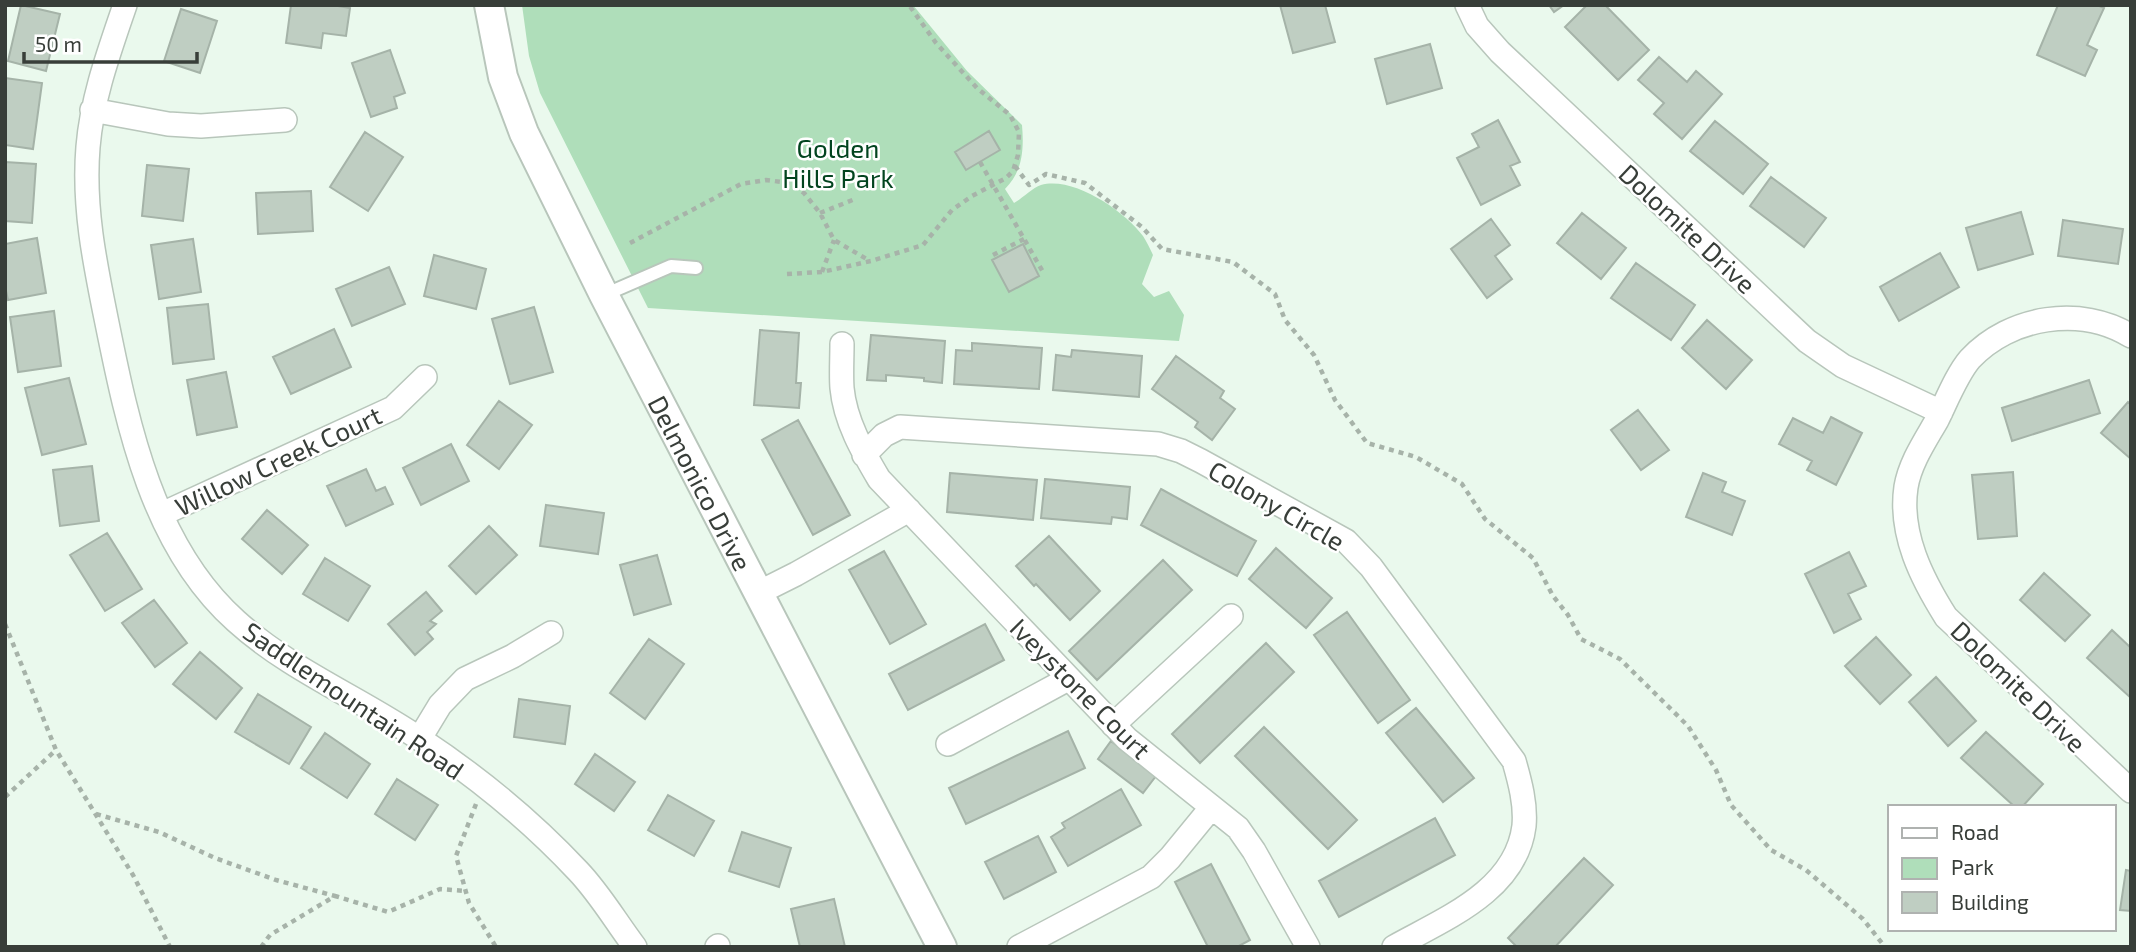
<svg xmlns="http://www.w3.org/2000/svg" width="2136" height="952" font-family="'Exo 2',sans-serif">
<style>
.green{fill:#afdeba}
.building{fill:#bfcec2;stroke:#a5b3a8;stroke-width:2}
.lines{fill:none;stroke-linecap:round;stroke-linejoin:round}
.service-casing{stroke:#b8c6bb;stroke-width:16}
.minor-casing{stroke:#b8c6bb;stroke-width:26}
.tertiary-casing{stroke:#b8c6bb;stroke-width:32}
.path{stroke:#a7b3a9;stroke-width:4.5;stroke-dasharray:5 5;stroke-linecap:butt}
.service{stroke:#fff;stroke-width:12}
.minor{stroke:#fff;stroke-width:23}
.tertiary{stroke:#fff;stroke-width:28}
.labels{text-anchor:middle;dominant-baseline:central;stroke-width:5;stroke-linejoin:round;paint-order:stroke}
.park-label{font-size:26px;fill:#02441f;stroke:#fff}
.street-label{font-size:26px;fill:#383e39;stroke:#fff}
</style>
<rect width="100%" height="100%" fill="#eaf9ed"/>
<path class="green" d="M522,5H913L967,71L1022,125C1024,149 1023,171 1005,189L1014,203C1023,198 1032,188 1041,185C1074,176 1124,211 1143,236C1147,242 1150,249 1153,255L1142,284L1154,297L1169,291L1184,315L1179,341L648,308L540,93L529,56Z"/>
<path class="building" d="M21,5L60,14L46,71L8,61Z
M291,5H332L350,8L346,36L323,33L321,48L286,43Z
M1280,5H1325L1335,42L1293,53Z
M1549,5H1564L1554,12Z
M1587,5H1605L1649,50L1618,80L1565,27Z
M2058,5H2097L2104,8L2087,45L2097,50L2085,76L2037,55Z
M181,9L217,21L200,73L164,61Z
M1430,44L1442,88L1387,104L1375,59Z
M390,50L405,93L394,97L397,108L371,117L352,63Z
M1659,57L1687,82L1696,71L1722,94L1682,139L1654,114L1664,103L1638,80Z
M5,78L42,83L33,149L5,145Z
M1498,120L1520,162L1510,166L1520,185L1481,205L1457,158L1479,147L1472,134Z
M1715,121L1768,164L1743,194L1690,151Z
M989,131L1000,150L966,170L955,152Z
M365,132L403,157L368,211L330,187Z
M5,162L36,164L32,223L5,221Z
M147,165L189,169L183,221L142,216Z
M1771,177L1826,218L1804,247L1750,206Z
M311,191L313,231L258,234L256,193Z
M2021,212L2033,254L1978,270L1966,228Z
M1582,213L1626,248L1601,279L1557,243Z
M1491,219L1510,245L1495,256L1512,279L1487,298L1451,249Z
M2063,220L2123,229L2118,264L2058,256Z
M37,238L46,293L8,300L5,286V244Z
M193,239L201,292L159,299L151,245Z
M1023,244L1039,276L1009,292L992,260Z
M1940,253L1959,287L1899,321L1880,287Z
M434,255L486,269L476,309L424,296Z
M1636,263L1695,305L1671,340L1611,298Z
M389,267L405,304L352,326L336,289Z
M208,304L214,359L173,364L167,308Z
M534,307L553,372L510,384L492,319Z
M54,311L61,366L18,372L10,317Z
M1707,320L1752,360L1726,389L1682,348Z
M334,329L351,367L291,394L273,357Z
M760,330L799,333L796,383H801L799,408L754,405Z
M871,335L945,341L942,383L924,381V378L886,375V381L867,380Z
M972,343L1042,348L1039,389L954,384L956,350L972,351Z
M1072,350L1142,356L1139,397L1053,390L1056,355L1071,357Z
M1176,356L1224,391L1220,398L1235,409L1212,440L1195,427L1198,422L1152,389Z
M226,372L237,427L197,435L187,380Z
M69,378L86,444L42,455L25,388Z
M2089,380L2100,413L2012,441L2002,408Z
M499,401L532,425L499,469L467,445Z
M2128,402L2131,405V459L2101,433Z
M1638,410L1669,450L1641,470L1611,430Z
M1831,417L1862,433L1836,485L1807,470L1812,461L1779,444L1793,418L1823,433Z
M798,420L850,515L813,535L762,440Z
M451,444L469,481L421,505L403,468Z
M92,466L99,521L60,526L53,470Z
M366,469L376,491L385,487L393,504L346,526L327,486Z
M2013,472L2017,536L1978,539L1972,475Z
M950,473L1037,480L1033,520L947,512Z
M1703,473L1726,482L1722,492L1745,501L1732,535L1686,517Z
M1045,479L1130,487L1127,519L1112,517L1111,524L1041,518Z
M1161,489L1256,541L1237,576L1141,525Z
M546,505L604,513L598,554L540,546Z
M267,510L308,545L282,574L242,539Z
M489,526L517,555L476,594L449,566Z
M107,533L142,589L105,611L70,555Z
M1049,536L1100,591L1070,620L1036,584L1034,586L1016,566Z
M1276,548L1332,598L1306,628L1249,579Z
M884,551L926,624L890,644L849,570Z
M1849,552L1866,586L1848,594L1861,619L1834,633L1805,574Z
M657,555L671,604L634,615L620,565Z
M325,558L370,586L348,621L303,594Z
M1163,560L1192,590L1097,680L1069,651Z
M2044,573L2090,615L2065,641L2020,600Z
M426,592L442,611L430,621L436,624L427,632L433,639L415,655L388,624Z
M154,600L187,643L155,667L122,623Z
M1347,612L1410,700L1378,723L1314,635Z
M985,624L1004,660L908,710L889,674Z
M2112,630L2131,648V698L2087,658Z
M1876,637L1911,675L1880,704L1845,666Z
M649,639L684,664L645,719L610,693Z
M1266,643L1294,672L1200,763L1172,734Z
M200,652L242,688L216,719L173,684Z
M1936,677L1976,721L1948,746L1909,702Z
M258,694L311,727L289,764L235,732Z
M519,699L570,706L565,744L514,737Z
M1416,708L1474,778L1443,802L1386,733Z
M1264,727L1357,820L1328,849L1235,756Z
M1068,731L1085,768L966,824L949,788Z
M1986,732L2043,784L2022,807H2015L1961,758Z
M325,733L370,764L347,798L301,768Z
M1111,741L1156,776L1143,793L1098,759Z
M595,754L635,782L614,811L575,784Z
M397,779L438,805L415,840L375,814Z
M1121,789L1141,825L1068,866L1051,837L1065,828L1062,823Z
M668,795L714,821L694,856L648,830Z
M1435,818L1455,855L1339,917L1319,881Z
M742,832L791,848L779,887L729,871Z
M1038,836L1056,872L1004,899L985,862Z
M1584,858L1613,885L1555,947H1517L1508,938Z
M1211,864L1250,940L1237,947H1208L1175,882Z
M2126,870L2131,871V911L2120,910Z
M834,899L845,947H800L791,909Z"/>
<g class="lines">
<defs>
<path id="service" d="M604,295L671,266L696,268"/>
<path id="minor" d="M125,5C109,52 92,98 88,147C83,207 95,264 107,323C128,427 153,547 236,621C290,670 360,698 420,739C476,776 532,822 578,871C600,894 616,922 635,947
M1467,5L1477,26L1500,52L1807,341L1843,366L1941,412
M92,110L168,124L201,126L285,120
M2131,336C2081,305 2010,316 1970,359C1957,374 1946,402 1937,420C1925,441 1910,463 1906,487C1899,534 1922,579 1946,617L2131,791
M842,344C842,359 841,374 842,388C845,421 863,452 879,479L1127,739L1238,828L1254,851L1308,947
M864,455L884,435L900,427L1158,444L1181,451L1201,461L1346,541L1371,567L1514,761C1520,782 1526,804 1524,826C1516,891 1444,919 1394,947
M162,514L393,408L425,377
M760,592L796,574L909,510
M1113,725L1231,616
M420,738L440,705L465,679L513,656L551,633
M948,744L1068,679
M717,947L718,946
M1019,947L1151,877L1170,858L1211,808"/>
<g id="tertiary">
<path id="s1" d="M489,5L503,77L524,133L604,295L942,947"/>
</g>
</defs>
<use href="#service" class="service-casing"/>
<use href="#minor" class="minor-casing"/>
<use href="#tertiary" class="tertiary-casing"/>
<path class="path" d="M980,162L1043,272
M1015,166L1029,185L1046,174L1085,183L1142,227L1162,249L1233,262L1275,294L1285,320L1314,355L1335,400L1367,443L1416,457L1462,484L1485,519L1533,558L1553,596L1568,615L1581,639L1620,659L1688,726L1716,770L1731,805L1771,850L1806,870L1863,919L1885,947
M820,213L855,199
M630,243L741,184L766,180L790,183L804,193L820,213L834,240L870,261
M993,255L1024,239
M822,272L834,240
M787,274L822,272L871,261L923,245L952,210L972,196L1006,178L1013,171L1018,155L1019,132L1010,115L977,88L936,43L909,5
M5,624L56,750L133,875L170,947
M5,797L56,750
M476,804L456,856L469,903L496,947
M96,814L159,832L215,858L276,880L335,896
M261,947L270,935L335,896L388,912L440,889L465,891"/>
<use href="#service" class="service"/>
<use href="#minor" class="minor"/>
<use href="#tertiary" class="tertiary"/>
</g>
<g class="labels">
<g class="park-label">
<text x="838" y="147">Golden<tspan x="838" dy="30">Hills Park</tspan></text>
</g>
<g class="street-label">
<text transform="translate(1688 228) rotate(43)">Dolomite Drive</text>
<text transform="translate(278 460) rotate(-25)">Willow Creek Court</text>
<text stroke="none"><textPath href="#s1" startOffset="525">Delmonico Drive</textPath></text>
<text transform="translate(1277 505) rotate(30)">Colony Circle</text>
<text transform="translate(2019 686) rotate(44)">Dolomite Drive</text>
<text transform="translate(1081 688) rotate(45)">Iveystone Court</text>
<text transform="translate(354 700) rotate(34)">Saddlemountain Road</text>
</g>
</g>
<rect width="2136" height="952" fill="none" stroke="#383e39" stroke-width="14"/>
<rect x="1888" y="805" width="228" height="126" fill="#ffffff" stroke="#afb2b0" stroke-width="2"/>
<rect x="1902" y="828" width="35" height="10" fill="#ffffff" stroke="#afb2b0" stroke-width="2"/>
<text x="1951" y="840" font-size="21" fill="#383e39">Road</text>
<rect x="1902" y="858" width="35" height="21" fill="#afdeba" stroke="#afb2b0" stroke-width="2"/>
<text x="1951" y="875" font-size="21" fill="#383e39">Park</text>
<rect x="1902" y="892" width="35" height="21" fill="#bfcec2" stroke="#afb2b0" stroke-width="2"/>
<text x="1951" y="910" font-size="21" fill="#383e39">Building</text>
<path d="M24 52v10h173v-10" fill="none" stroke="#383e39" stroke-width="3.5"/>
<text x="35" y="52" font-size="21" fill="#383e39" stroke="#ffffff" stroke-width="5" paint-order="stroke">50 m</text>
</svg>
